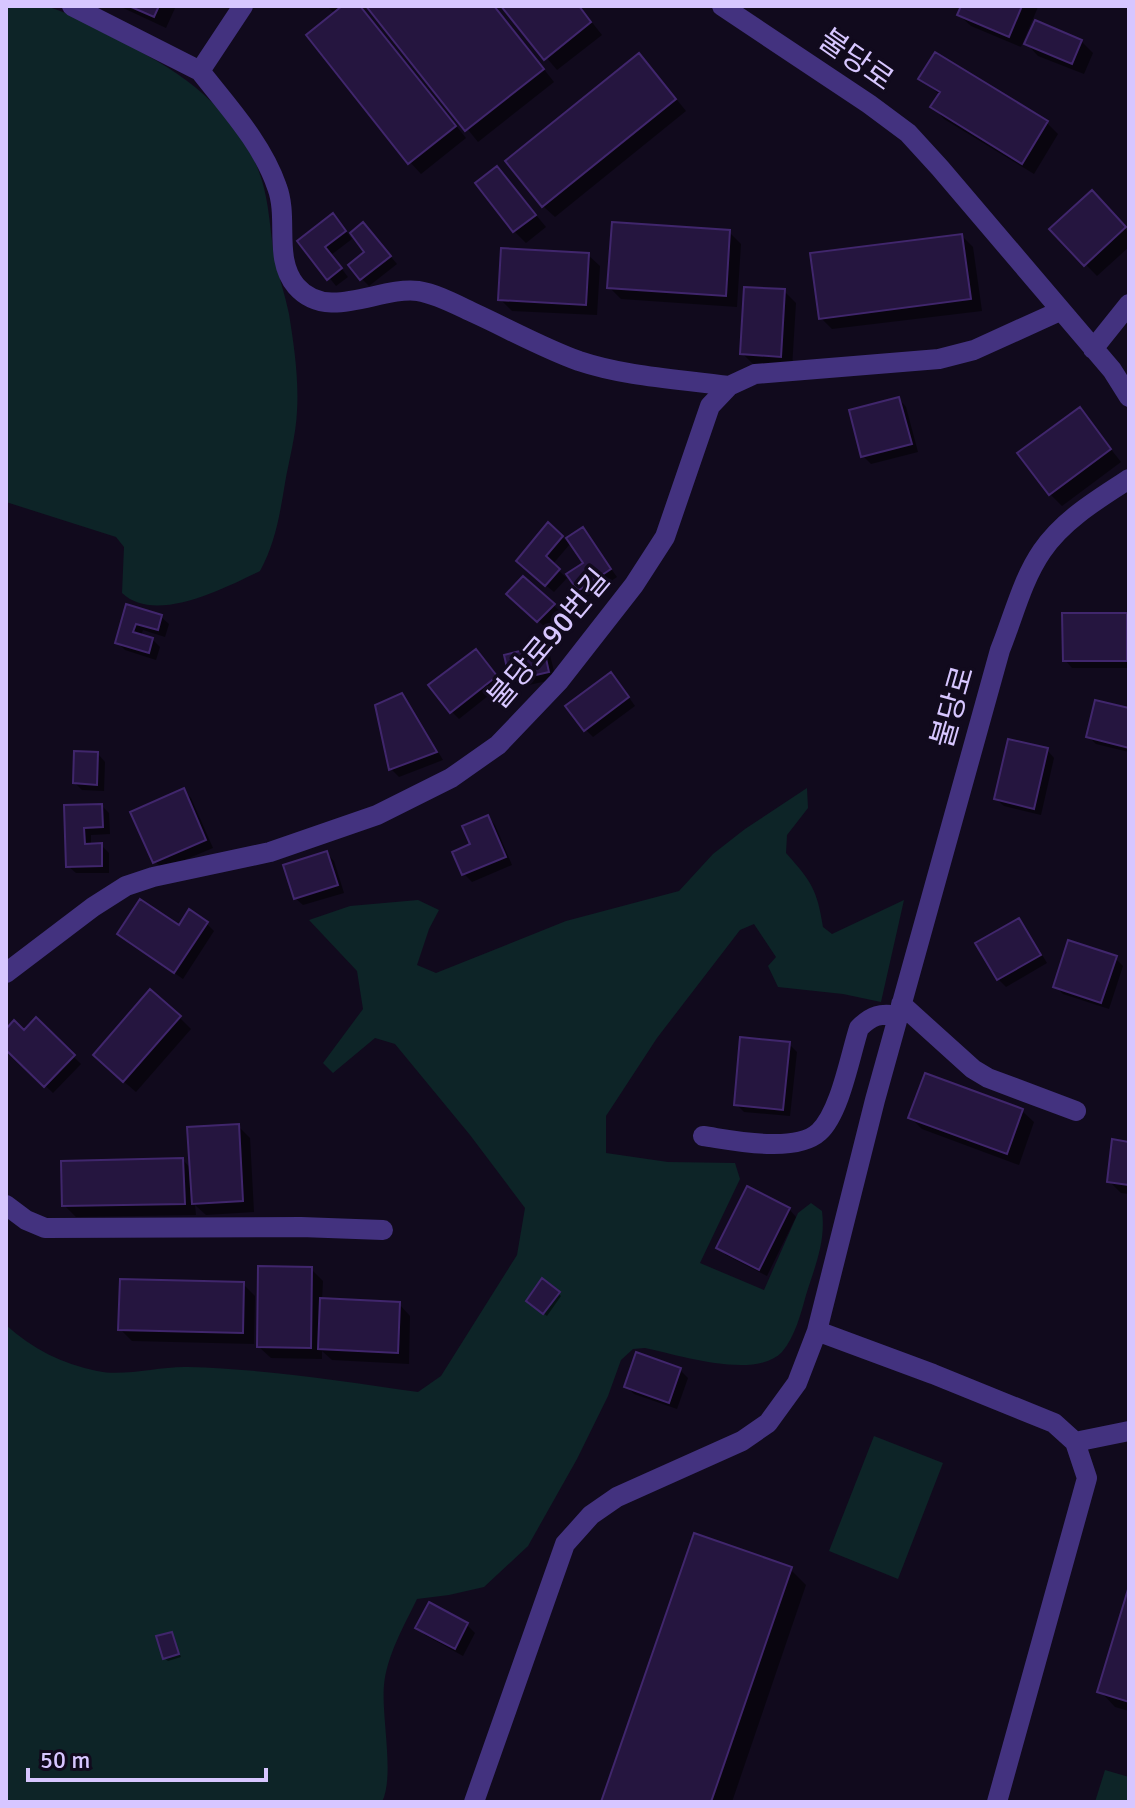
<svg xmlns="http://www.w3.org/2000/svg" width="1135" height="1808" font-family="Signika,'Noto Sans KR',sans-serif">
<style>
.green{fill:#0d2427}
.shadow{fill:#0007}
.building{fill:#25153f;stroke:#40266c;stroke-width:2}
.lines{fill:none;stroke-linecap:round;stroke-linejoin:round}
.minor{stroke:#43327f;stroke-width:20}
.labels{text-anchor:middle;dominant-baseline:central;stroke-width:7;stroke-linejoin:round;paint-order:stroke}
.street-label{font-size:30px;fill:#d7c6ff;stroke:#110a1d}
</style>
<rect width="100%" height="100%" fill="#110a1d"/>
<path class="green" d="M6,6C19,6 36,3 49,7C72,14 94,27 115,38C176,70 221,96 254,160C269,191 269,222 274,255C278,275 285,294 289,314C294,345 299,379 297,411C296,435 289,460 285,483C280,514 275,544 260,571C226,587 155,625 122,593L124,547L116,537L6,502Z
M807,788L808,808L787,835L786,853C811,881 817,889 823,927L832,934L904,900L881,1002L843,994L778,987L768,966L776,957L754,924L740,930L657,1038L606,1116V1153L668,1162L735,1163L740,1179L700,1263L764,1290L798,1213L811,1203L822,1211C826,1242 815,1266 806,1295C801,1313 795,1337 782,1352C755,1380 679,1355 645,1348L633,1349L621,1360L608,1396L577,1459L528,1546L484,1587L449,1595L417,1599C404,1626 387,1655 384,1685C381,1716 395,1776 382,1802H6V1325C32,1349 63,1364 97,1371C124,1377 160,1366 188,1367C265,1369 343,1381 418,1392L441,1376L517,1255L525,1208L470,1135L395,1044L375,1038L333,1073L323,1063L363,1009L357,971L309,920L350,906L418,900L439,910L429,929L417,965L436,973L566,921L679,891L713,854L745,829Z
M874,1436L943,1463L898,1579L829,1551Z
M1105,1770L1129,1777V1802H1095Z"/>
<path class="shadow" d="M119,6H176L166,28Z
M327,6H360L466,138L421,174L410,162L335,14Z
M368,6H494L554,82L478,142Z
M503,6H579L602,35L557,70Z
M963,6H1037L1038,7L1021,47L971,26L959,15Z
M1081,41L1093,53L1084,74L1038,56L1027,44Z
M651,68L686,111L555,217L543,206Z
M921,78L1047,123L1058,134L1034,174L944,119L933,107L940,95Z
M497,168L546,227L526,243L514,231Z
M1103,205L1129,233V247L1097,276L1052,230Z
M340,223L352,239L331,255L348,277L336,286L300,241Z
M370,232L397,264L369,286L361,278Z
M729,232L741,244L737,307L621,299L609,287Z
M962,236L973,247L982,311L832,329L821,318Z
M588,255L600,266L597,315L512,311L500,299Z
M784,291L796,303L792,368L754,365L742,353Z
M899,399L906,407L918,452L871,464L863,456Z
M1080,410L1121,462L1062,506L1050,494Z
M583,530L617,577L587,597L579,590L585,563Z
M562,537L570,544L552,565L567,578L554,592L526,569Z
M509,594L553,605L561,612L546,628Z
M128,607L161,617L169,624L165,637L143,630L141,636L152,639L160,647L156,660L125,650L117,642Z
M1126,615L1129,618V668H1072L1065,660Z
M542,648L550,655L556,679L520,687L512,680Z
M483,659L503,684L459,719L451,711Z
M618,682L635,706L593,737L585,729Z
M401,695L409,703L443,760L399,777L391,769L377,706Z
M1129,710V752L1096,744L1089,737Z
M1047,750L1054,758L1041,815L1004,806L996,799Z
M98,754L105,762L104,791L82,790L75,783Z
M183,790L191,798L213,848L163,869L155,862Z
M102,806L109,813L110,834L91,835V846L101,845L109,853V873H76L68,866L66,807Z
M488,817L495,825L512,865L472,882L464,874L473,845Z
M327,854L334,861L344,893L303,905L295,898Z
M1019,920L1026,928L1047,963L1006,987L998,979Z
M206,923L214,931L183,979L119,934Z
M1115,958L1123,966L1109,1009L1063,994L1055,986Z
M179,1017L191,1029L136,1092L107,1067Z
M36,1020L81,1064L53,1093L6,1048V1032L24,1033Z
M789,1044L797,1052L790,1116L744,1112L736,1104Z
M1022,1111L1034,1122L1019,1165L922,1129L911,1118Z
M238,1126L250,1138L254,1212L206,1215L195,1205L196,1215L76,1217L64,1205L183,1160L192,1170Z
M1129,1144V1194L1121,1193L1109,1181Z
M789,1209L796,1217L767,1276L726,1255L719,1248Z
M311,1269L323,1281L322,1300L399,1304L410,1316L409,1364L332,1360L322,1351V1359L271,1358L259,1347Z
M243,1284L255,1296L254,1344L132,1341L120,1329Z
M558,1293L561,1296L547,1316L531,1304Z
M637,1355L680,1370L688,1378L677,1409L634,1394L626,1386Z
M790,1569L806,1585L732,1802H604Z
M1129,1593V1711L1115,1707L1100,1691Z
M430,1605L467,1625L475,1633L463,1656L425,1635L418,1628Z
M171,1634L181,1657L168,1661L164,1658Z"/>
<path class="building" d="M129,6H159L154,17Z
M342,6H360L456,126L408,164L306,35Z
M366,6H494L544,69L465,131Z
M501,6H579L591,22L544,60Z
M961,6H1022L1009,37L957,15Z
M1035,20L1082,40L1072,64L1024,44Z
M935,52L1048,121L1022,164L930,107L940,92L918,79Z
M639,53L676,99L542,207L505,161Z
M497,166L536,215L513,232L475,183Z
M1092,190L1126,227L1084,266L1049,229Z
M333,213L346,231L325,247L342,268L327,280L297,241Z
M363,222L391,256L360,280L348,265L364,252L350,233Z
M612,222L730,230L726,296L607,288Z
M962,234L971,299L819,319L810,253Z
M501,248L589,253L586,305L498,300Z
M744,287L785,289L781,357L740,354Z
M899,397L912,444L861,457L849,410Z
M1080,407L1111,449L1049,495L1017,453Z
M548,522L563,536L546,556L560,569L545,586L516,561Z
M583,527L611,569L578,591L566,574L583,563L566,538Z
M523,576L555,604L537,622L506,594Z
M126,604L162,615L158,630L136,624L133,632L153,638L149,653L115,643Z
M1062,613H1127V661H1063Z
M543,645L549,672L510,681L504,655Z
M476,649L497,676L450,713L428,685Z
M611,672L629,697L584,731L565,706Z
M402,693L437,752L389,770L375,705Z
M1095,700L1129,708V748L1086,737Z
M1008,739L1048,748L1034,809L994,799Z
M74,751L98,752L97,785L73,783Z
M184,788L206,840L153,863L130,812Z
M102,804L103,827L84,828L85,844L102,843V866L66,867L64,805Z
M488,815L506,857L462,875L452,852L470,844L462,826Z
M327,851L338,885L294,899L283,865Z
M140,899L179,925L189,909L208,922L174,973L117,934Z
M1019,918L1041,955L997,980L975,943Z
M1068,940L1117,956L1101,1003L1053,987Z
M150,989L181,1016L123,1082L93,1055Z
M36,1017L75,1055L44,1087L6,1050V1029L14,1020L24,1030Z
M740,1037L790,1042L783,1110L734,1105Z
M925,1073L1023,1109L1007,1154L908,1118Z
M239,1124L243,1201L192,1204L187,1127Z
M1112,1139L1129,1142V1185L1107,1182Z
M183,1158L185,1204L62,1206L61,1161Z
M747,1186L790,1208L759,1270L716,1248Z
M258,1266L312,1267L311,1348L257,1347Z
M542,1278L560,1292L543,1314L526,1301Z
M120,1279L244,1282L243,1333L118,1330Z
M320,1298L400,1302L398,1353L318,1349Z
M636,1352L681,1368L669,1403L624,1387Z
M694,1533L792,1567L711,1802H601Z
M1129,1586V1702L1097,1692Z
M429,1602L468,1623L455,1649L415,1628Z
M172,1632L179,1654L163,1659L156,1636Z"/>
<g class="lines">
<path class="minor" d="M72,6L200,71L243,6
M722,6L869,104L908,133L940,168L1112,370L1129,397
M200,71C228,107 262,143 277,187C289,219 273,258 296,286C328,323 379,286 418,291C437,294 457,305 474,313C509,329 543,348 579,361C627,377 679,379 729,386
M1093,349L1129,304
M6,973L93,907L126,886L153,877L270,852L377,815L451,778L498,745L559,681L634,585L665,537L710,406L729,386L755,374L939,359L974,350L1060,311
M901,1004L973,1069L988,1078L1076,1111
M703,1136C732,1140 795,1154 819,1132C840,1113 850,1056 859,1028C872,1015 880,1013 899,1016
M6,1205L26,1220L45,1228L301,1227L383,1230
M817,1331L933,1374L1054,1423L1075,1442L1087,1478L997,1802
M1075,1442L1129,1431
M474,1802L565,1544L591,1515L617,1497L742,1441L768,1423L797,1383L817,1331L875,1100L1000,650C1013,618 1022,580 1042,551C1063,520 1098,499 1129,479"/>
</g>
<g class="labels">
<g class="street-label">
<text transform="translate(856 60) rotate(35)">불당로</text>
<text transform="translate(549 639) rotate(-50)">불당로90번길</text>
<text transform="translate(953 707) rotate(-74)">불당로</text>
</g>
</g>
<rect width="1135" height="1808" fill="none" stroke="#d7c6ff" stroke-width="16"/>
<path d="M28 1768v12h238v-12" fill="none" stroke="#d7c6ff" stroke-width="4"/>
<text x="40" y="1768" font-size="24" fill="#d7c6ff" stroke="#110a1d" stroke-width="6" paint-order="stroke">50 m</text>
</svg>
